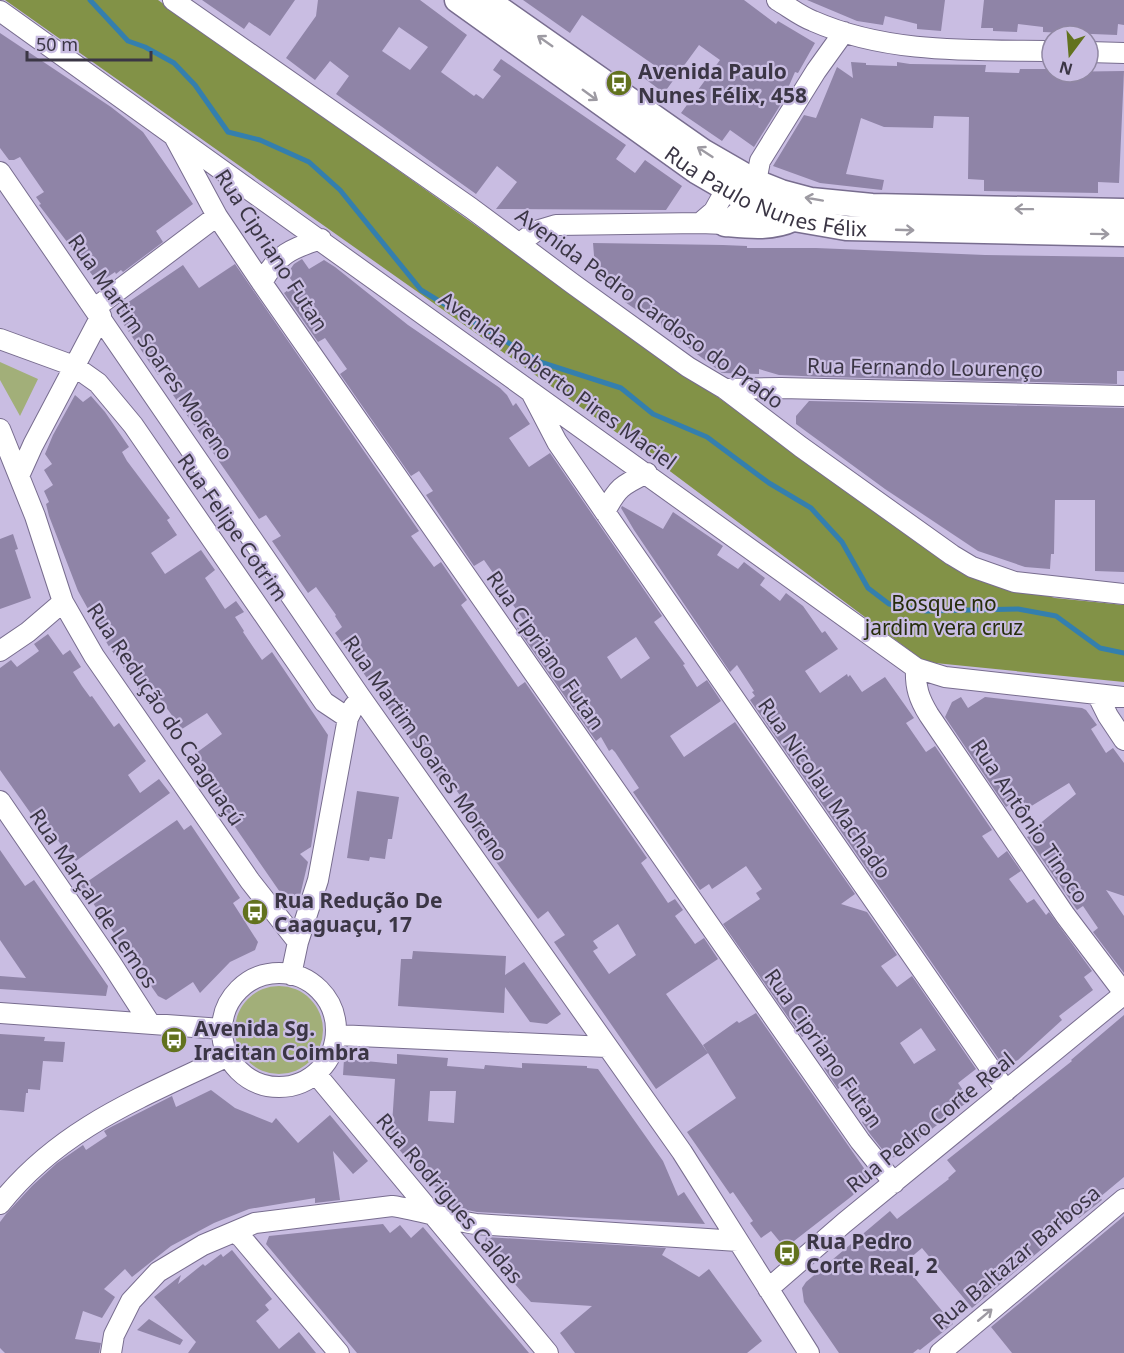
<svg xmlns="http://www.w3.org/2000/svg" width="1124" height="1353" font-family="'Noto Sans',sans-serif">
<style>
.green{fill:#a2af79}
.forest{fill:#829247}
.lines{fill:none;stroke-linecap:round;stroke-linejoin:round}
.stream{stroke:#347fae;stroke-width:5}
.building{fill:#8f84a7;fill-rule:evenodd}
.minor-casing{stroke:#786d8f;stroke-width:22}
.major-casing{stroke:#786d8f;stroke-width:27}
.minor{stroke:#fff;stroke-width:20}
.major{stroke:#fff;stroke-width:24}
.oneway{stroke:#9d9aa2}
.labels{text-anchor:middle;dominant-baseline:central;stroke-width:4.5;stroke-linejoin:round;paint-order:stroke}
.poi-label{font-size:21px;font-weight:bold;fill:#3b3645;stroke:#c9bde2;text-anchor:start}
.street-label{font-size:21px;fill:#3b3645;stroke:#c9bde2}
.park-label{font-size:21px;fill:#262d0b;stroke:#c9bde2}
</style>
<rect width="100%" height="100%" fill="#c9bde2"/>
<path class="green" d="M0,362L38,379L20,416L0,380Z
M235 1030a44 44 0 1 1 88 0a44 44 0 1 1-88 0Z"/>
<path class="forest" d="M5,0H158L960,569L1055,598L1124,605V682L925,662L651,457Z"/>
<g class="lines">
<path class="stream" d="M90,0L128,41L145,47L174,63L195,85L228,132L260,140L309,162L340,190L421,290L540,362L621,388L653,414L707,437L769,483L811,508L842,542L868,588L889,604L926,611L1018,609L1056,616L1100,648L1124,653"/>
</g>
<path class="building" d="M202,0H295L270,36L249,22L244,29Z
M318,0H420L467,35L441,72L474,96L476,94L483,99L501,76L493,70L501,59L626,145L616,159L635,173L645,160L682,186L666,210L496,209L517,182L497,166L476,194L336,94L349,76L330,61L315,80L286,58L316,16ZM399,27L428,47L410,70L382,51Z
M523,0H744L776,24L778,21L815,43L798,73L795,72L781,104L754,147L730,130L722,141L681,113L720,60L699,45L664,93L644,78L654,65L582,15L570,33Z
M807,0H945L941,31L917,29V24L885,16L883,25L857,21Z
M984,0H1124V25L1118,24L1117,35L1043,32V27L1018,24L1017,32L993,31V28H981Z
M0,33L111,107L143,132L193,204L156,231L163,242L123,272L121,270L116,274L115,272L100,282L93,276L39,205L41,204L36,197L44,192L26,166L20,157L14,160H9L0,148Z
M851,62L866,63V65L897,66V62L910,64L986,65L985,72L1019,73L1020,69H1052V72L1124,71L1119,183L1098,182V193L984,191V180L968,179L969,117L934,116L933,128L884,127L861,118L846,174L884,180L882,190L820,183L773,166L804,115L816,118L837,67L853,78Z
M593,243L723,245L747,246V248H816L985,255L1124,257V371H1117V384L824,377L779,375L759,369V374L722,373L661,327V311H638L625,302L624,286L616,287L606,280H596Z
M302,259L309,269L324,260L335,267L408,325L500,388L507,395L513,406L516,403L530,424L509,438L529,467L550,453L662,616L654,622L685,664L683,665L697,687L707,680L721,701L670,736L684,757L735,722L855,894L841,904L867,912L897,955L881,966L897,987L912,976L976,1069L958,1083L970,1100L895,1157L889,1158L870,1134L862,1122L868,1117L843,1086L838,1089L824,1068L832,1062L812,1030L802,1037L723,924L760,899L756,893L762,889L746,866L712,889L709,884L700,890L633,792L639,788L615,752L612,749L609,751L601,737L596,741L517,628L525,622L511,602L504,606L490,586L498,580L484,560L474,566L426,495L433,491L419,471L411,476L340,374L347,369L325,338L318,342L284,293L295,285L287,274L294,264ZM636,637L650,658L621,679L607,657ZM921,1028L936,1050L914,1064L900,1043Z
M235,264L419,531L411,536L434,567L441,562L467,600L461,605L518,687L525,682L647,858L641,863L668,903L675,899L683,910L675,916L695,944L704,938L718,959L666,994L708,1053L656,1089L554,942L565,935L548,911L538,919L491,855L465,817L471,812L447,776L440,781L335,633L342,627L335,616L336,615L316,587L308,593L272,541L281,536L266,515L259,519L173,395L181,390L166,370L158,375L120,319L124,305L183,265L199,288ZM618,924L636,955L609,974L593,951L598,948L593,941Z
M75,395L83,402L91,396L105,412L129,447L122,452L127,461L170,518L167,520L177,535L151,553L165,574L201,550L215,570L205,578L225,609L236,601L244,612L235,617L244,631L243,632L262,660L272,652L328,735L311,847L300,854L308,862L298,904L291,908L188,759L222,734L207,713L182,729L160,699L157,701L148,688L141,693L108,645L78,591L49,516L46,504L49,502L44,491L53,485L44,470L52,464L45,454L53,435Z
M809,401L1124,408V572L1095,571V500H1055L1054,554H1051L1050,569L1025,567L978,551L885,489L796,424V416Z
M622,506L663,529L673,512L723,546L717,555L738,569L744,562L765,578L760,585L780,601L786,593L803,606L822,633L825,631L838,649L805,671L820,693L847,674L848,677L850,675L862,692L885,677L914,718L906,723L926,752L935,746L992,830L982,836L998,858L1007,851L1021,871L1009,879L1027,903L1034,899L1046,915L1049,912L1092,971L1084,977L1093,990L1059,1016L1062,1020L1018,1060L1009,1064L1000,1061L750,700L755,696L752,692L754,691L737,665L730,672L634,530L621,508Z
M13,534L18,549L15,550L31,598L0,609V539Z
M48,634L63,655L70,650L81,667L73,672L82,686L90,697L92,696L114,727L119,723L146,761L128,775L140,793L159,779L170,793L76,861L64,844L62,846L44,821L39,825L0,770V668L11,660L17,667L39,651L34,644Z
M961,697L968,708L985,697L1082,708L1086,710L1097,725L1091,729L1106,753L1113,748L1124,763V896L1106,890L1124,916V973L1093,932L1098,928L1083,906L1077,910L1027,837L1034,832L1032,830L1076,794L1069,783L1020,813L1013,802L1006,807L945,717L952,702Z
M357,791L399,797L392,839H388L385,859L370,857L369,861L347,858Z
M177,820L184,830L191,825L240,898L233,903L258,942L255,950L230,962L200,993L193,982L166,1000L158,996L81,886Z
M0,850L25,886L34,880L108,986L106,996L0,989V976L26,978L0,940Z
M413,951L506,956L505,975L524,962L561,1014L547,1024L530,1022L505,987L504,1013L398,1006L401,959H412Z
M756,1013L868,1174V1180L852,1196L785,1248L771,1231L761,1238L750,1223L753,1221L733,1192L730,1194L687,1132L736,1098L703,1045L737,1021L739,1023Z
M1124,1015V1177L1100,1197L1102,1200L1079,1218L1075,1213L1045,1238L1049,1243L972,1308L922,1248L903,1264L953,1324L920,1350L918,1349L913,1353H839L804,1302L802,1288L806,1282L890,1211L897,1219L949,1179L948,1178L956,1171L947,1160L1072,1061L1071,1060Z
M0,1034L45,1037L44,1041L65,1042L63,1062L43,1061L40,1090L28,1089V1093H26L24,1112L0,1110Z
M397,1054L448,1058L447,1066L484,1069L485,1065L522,1068V1063L587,1066V1068L598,1069L663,1161L678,1196L684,1192L705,1224L477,1212L453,1207L444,1199L445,1187L430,1186L391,1140L395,1079L343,1075L344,1059L397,1064ZM430,1091H456L454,1123L428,1121Z
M211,1090L235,1108L272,1123L276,1118L298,1143L330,1115L368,1161L353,1174L333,1151L340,1200L315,1203V1198L249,1209L214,1223L171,1246L132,1277L125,1269L104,1289L115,1297L102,1318L83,1311L75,1339L101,1343L99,1353H5L0,1348V1222L6,1214L32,1186L57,1163L83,1145L86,1150L107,1136L104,1131L111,1127L172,1096L176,1107Z
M1124,1216V1353H1012L991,1327Z
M383,1224L390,1233L400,1225L411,1238L423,1227L529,1353H357L266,1244L269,1236Z
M486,1237L666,1248L662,1255L699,1277L709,1269L762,1341L747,1353H575L560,1333L592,1306L531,1302L483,1249Z
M232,1250L272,1299L265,1305L269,1310L256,1321L279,1349L299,1332L316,1353H188L196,1342L154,1297L181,1275L178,1284L203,1264L205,1266L221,1254L223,1257Z
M149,1319L183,1340L180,1345L137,1330Z"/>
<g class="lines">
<defs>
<path id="minor" d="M173,0L471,208L573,284L688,367L725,389L801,447L952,555L972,567L1015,582L1124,594
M777,0C789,7 800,16 813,21C888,54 971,50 1052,51
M0,11L916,668L945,677L1124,697
M1088,52L1124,53
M175,138L217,216L262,283L860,1141L894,1183
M0,172L359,695L682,1152L809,1353
M700,223L714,211L733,177
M520,243L536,231L556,225L700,223L725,224L742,208L756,182L760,161L816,71L844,32
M262,283C276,255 292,248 321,239
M95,308L217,216
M0,339L74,366L98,383L133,425L324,702L348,718
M725,389L781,388L1124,396
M532,394L557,442L605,512L1006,1091
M0,429L35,516L63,602L94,656L250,881L298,942
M19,476L33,445L101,316
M605,512C617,488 622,485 647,473
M0,651L28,632L63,602
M916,668C915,687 919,699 929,715L1065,915L1124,993
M1097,694L1108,716L1124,740
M0,801L111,963L149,1022
M222 1030a57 57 0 1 1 114 0a57 57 0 1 1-114 0Z
M291,975L298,942L318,880L348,718L354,706
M0,1013L222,1029
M336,1035L607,1047
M316,1074L548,1353
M0,1204C61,1127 143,1097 228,1056
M234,1232L241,1237L339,1353
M768,1289L844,1223L1124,994
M111,1353L114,1335L131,1301L158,1272L203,1245L255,1223L392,1206C421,1210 448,1220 476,1224L738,1241
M940,1353L1124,1199"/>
<g id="major">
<path id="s1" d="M457,0L696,171L746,200L794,219L846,228L1124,234"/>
<path d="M487,0L704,152L756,182L781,192L811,200L872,206L1124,211"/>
<path d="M725,224C748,226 772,229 793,219"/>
</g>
</defs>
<use href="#minor" class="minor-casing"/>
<use href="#major" class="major-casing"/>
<use href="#minor" class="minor"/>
<use href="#major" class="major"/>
</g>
<defs><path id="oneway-shaft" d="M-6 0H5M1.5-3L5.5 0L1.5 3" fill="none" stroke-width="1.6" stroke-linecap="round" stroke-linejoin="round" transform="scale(1.5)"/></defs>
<g class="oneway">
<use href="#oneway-shaft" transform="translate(545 41) rotate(-145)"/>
<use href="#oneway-shaft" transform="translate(590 95) rotate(36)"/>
<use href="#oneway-shaft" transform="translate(705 152) rotate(-147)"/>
<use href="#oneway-shaft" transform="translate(814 199) rotate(-170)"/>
<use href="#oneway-shaft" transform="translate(1024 209) rotate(-179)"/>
<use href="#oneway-shaft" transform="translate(905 230) rotate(2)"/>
<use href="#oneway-shaft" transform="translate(1100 234) rotate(1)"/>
<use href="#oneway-shaft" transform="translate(985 1315) rotate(-40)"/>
</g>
<defs>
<symbol id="bus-disc" viewBox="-11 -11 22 22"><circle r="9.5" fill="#62721e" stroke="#c9bde2"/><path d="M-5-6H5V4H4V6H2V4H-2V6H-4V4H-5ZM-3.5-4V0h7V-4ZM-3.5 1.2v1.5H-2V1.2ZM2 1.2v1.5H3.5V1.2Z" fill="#fff"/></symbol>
</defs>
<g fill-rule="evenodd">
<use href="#bus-disc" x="604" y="68" width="30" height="30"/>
<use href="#bus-disc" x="240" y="897" width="30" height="30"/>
<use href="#bus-disc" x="159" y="1025" width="30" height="30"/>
<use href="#bus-disc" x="772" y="1238" width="30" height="30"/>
</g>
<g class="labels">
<g class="poi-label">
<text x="638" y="71">Avenida Paulo<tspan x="638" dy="24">Nunes Félix, 458</tspan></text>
<text x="274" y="900">Rua Redução De<tspan x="274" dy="24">Caaguaçu, 17</tspan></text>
<text x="194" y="1028">Avenida Sg.<tspan x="194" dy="24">Iracitan Coimbra</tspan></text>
<text x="806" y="1241">Rua Pedro<tspan x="806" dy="24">Corte Real, 2</tspan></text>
</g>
<g class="street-label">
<text stroke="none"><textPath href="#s1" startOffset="368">Rua Paulo Nunes Félix</textPath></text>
<text transform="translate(272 250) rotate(57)">Rua Cipriano Futan</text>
<text transform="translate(650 308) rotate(36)">Avenida Pedro Cardoso do Prado</text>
<text transform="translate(151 347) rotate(55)">Rua Martim Soares Moreno</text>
<text transform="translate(925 367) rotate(1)">Rua Fernando Lourenço</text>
<text transform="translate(558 380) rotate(36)">Avenida Roberto Pires Maciel</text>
<text transform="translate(233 527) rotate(55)">Rua Felipe Cotrim</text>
<text transform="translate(546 650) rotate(55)">Rua Cipriano Futan</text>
<text transform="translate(166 714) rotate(56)">Rua Redução do Caaguaçú</text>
<text transform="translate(426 748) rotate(55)">Rua Martim Soares Moreno</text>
<text transform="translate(825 788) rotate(55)">Rua Nicolau Machado</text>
<text transform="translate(1030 821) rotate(56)">Rua Antônio Tinoco</text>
<text transform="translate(94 898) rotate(56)">Rua Marçal de Lemos</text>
<text transform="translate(824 1048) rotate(55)">Rua Cipriano Futan</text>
<text transform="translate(930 1122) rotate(-39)">Rua Pedro Corte Real</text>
<text transform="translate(450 1198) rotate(50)">Rua Rodrigues Caldas</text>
<text transform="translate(1016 1257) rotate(-40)">Rua Baltazar Barbosa</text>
</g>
<g class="park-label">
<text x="944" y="603">Bosque no<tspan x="944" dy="24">jardim vera cruz</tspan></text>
</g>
</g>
<g transform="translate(1070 54) rotate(196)"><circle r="28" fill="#c9bde2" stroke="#9087a3" stroke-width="1.5"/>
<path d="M0-4.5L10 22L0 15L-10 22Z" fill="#62721e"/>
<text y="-9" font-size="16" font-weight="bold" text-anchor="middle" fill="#3b3645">N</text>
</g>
<path d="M27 51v9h124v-9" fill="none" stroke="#3b3645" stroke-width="3"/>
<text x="36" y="51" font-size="18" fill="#3b3645" stroke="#c9bde2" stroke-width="4.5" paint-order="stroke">50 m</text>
</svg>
